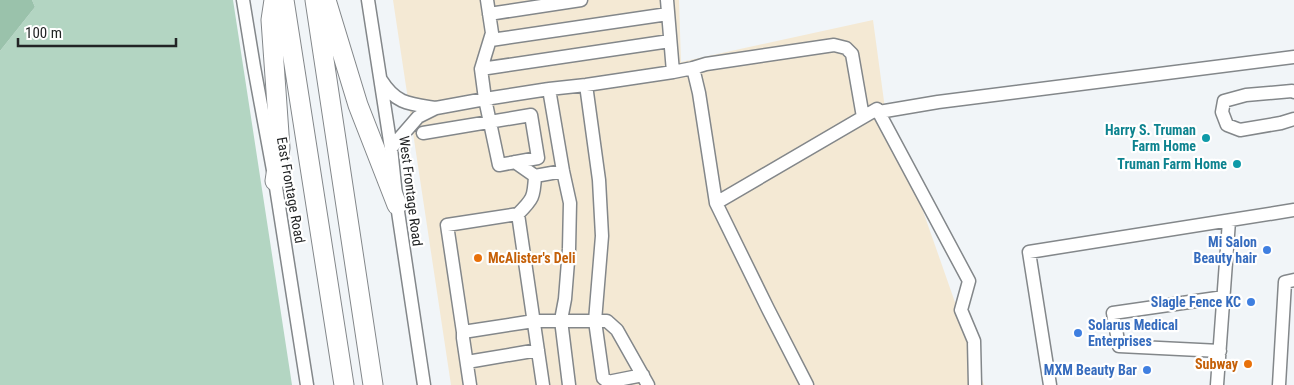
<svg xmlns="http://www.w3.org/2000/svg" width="1294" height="385" font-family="'Roboto Condensed',sans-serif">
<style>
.commercial{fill:#f4e9d4}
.green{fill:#b3d5c2}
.forest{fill:#9ac2ab}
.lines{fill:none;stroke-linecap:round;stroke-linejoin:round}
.minor-casing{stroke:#83878a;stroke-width:15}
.highway-casing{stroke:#83878a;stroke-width:21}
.minor{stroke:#fff;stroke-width:12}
.highway{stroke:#fff;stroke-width:19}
.culture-dot{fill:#0f9aa8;stroke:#fff;stroke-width:2}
.shop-dot{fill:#3f7fe0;stroke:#fff;stroke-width:2}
.food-dot{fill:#e8710a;stroke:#fff;stroke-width:2}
.labels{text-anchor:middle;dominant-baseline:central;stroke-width:4.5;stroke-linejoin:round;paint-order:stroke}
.culture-label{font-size:14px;font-weight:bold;fill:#0d838f;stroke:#fff;text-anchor:end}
.street-label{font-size:14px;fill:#222425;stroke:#fff}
.shop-label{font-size:14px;font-weight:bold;fill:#366cbe;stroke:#fff;text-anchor:end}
.food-label{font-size:14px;font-weight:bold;fill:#c56008;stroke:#fff;text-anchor:start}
</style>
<rect width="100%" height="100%" fill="#f1f5f8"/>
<path class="commercial" d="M393,0H679L681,62L873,20L886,116L896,134L984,385H451Z"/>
<path class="green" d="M32,0H233L292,385H0V51L35,7Z"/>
<path class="forest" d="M0,0H32L35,7L0,51Z"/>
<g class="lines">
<defs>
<path id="minor" d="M243,0L254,67L275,181L307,385
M368,0L391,148L397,205L424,385
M487,0L492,33L481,69L485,99L549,89L586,85L673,72
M667,0L673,72L693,68L699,93L716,203L768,309L807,385
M489,14L581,0
M491,40L668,14
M693,68L706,64L834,45L846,48L852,54L863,117
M481,69L670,41
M381,80C396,104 409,104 436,108
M586,85L599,180L602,236L595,321L603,378L608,382L643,375
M549,89L563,171L570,203L569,249L565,299L561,320L569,385
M1294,92L1292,91L1246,95L1224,101L1222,112L1227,125L1240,130L1281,123L1294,119
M879,112L938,102L1294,57
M391,148L418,117L436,108L485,99L499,165L538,158L531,115L423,133
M515,162L535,176L563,171
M716,203L877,109L969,281L961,310L974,341L975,385
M518,214C533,199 534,197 535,176
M463,332V338L470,385
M1220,351L1119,346L1113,313L1224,297
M467,362L538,350
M543,385L518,214L447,225L463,332L534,321H607L617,330L648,385
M1050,385L1029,252L1294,210
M1217,385L1229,221
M1279,385L1285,282L1294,280"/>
<path id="highway" d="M274,0L271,20L280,148L275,181
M284,0L344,385
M315,0L373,385
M326,0L358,105L397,205"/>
</defs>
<use href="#minor" class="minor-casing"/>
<use href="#highway" class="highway-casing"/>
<use href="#minor" class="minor"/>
<use href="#highway" class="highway"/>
</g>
<g class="culture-dot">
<circle cx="1206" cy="138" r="5"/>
<circle cx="1237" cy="164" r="5"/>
</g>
<g class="shop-dot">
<circle cx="1267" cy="250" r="5"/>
<circle cx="1251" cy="302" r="5"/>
<circle cx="1078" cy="333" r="5"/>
<circle cx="1147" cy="370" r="5"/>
</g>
<g class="food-dot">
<circle cx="478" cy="258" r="5"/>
<circle cx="1248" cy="364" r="5"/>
</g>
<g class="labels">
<g class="culture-label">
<text x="1196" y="130">Harry S. Truman<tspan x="1196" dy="16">Farm Home</tspan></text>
<text x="1227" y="164">Truman Farm Home</text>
</g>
<g class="street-label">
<text transform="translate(291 190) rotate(80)">East Frontage Road</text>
<text transform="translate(411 191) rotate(83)">West Frontage Road</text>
</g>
<g class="shop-label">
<text x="1257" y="242">Mi Salon<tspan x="1257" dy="16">Beauty hair</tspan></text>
<text x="1241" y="302">Slagle Fence KC</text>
<text x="1088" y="325" text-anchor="start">Solarus Medical<tspan x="1088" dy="16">Enterprises</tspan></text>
<text x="1137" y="370">MXM Beauty Bar</text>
</g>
<g class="food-label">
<text x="488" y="258">McAlister's Deli</text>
<text x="1238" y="364" text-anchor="end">Subway</text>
</g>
</g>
<path d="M18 38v8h158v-8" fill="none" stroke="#222425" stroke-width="2.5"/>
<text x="25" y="38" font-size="15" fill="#222425" stroke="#ffffff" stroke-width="4" paint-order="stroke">100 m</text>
</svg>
